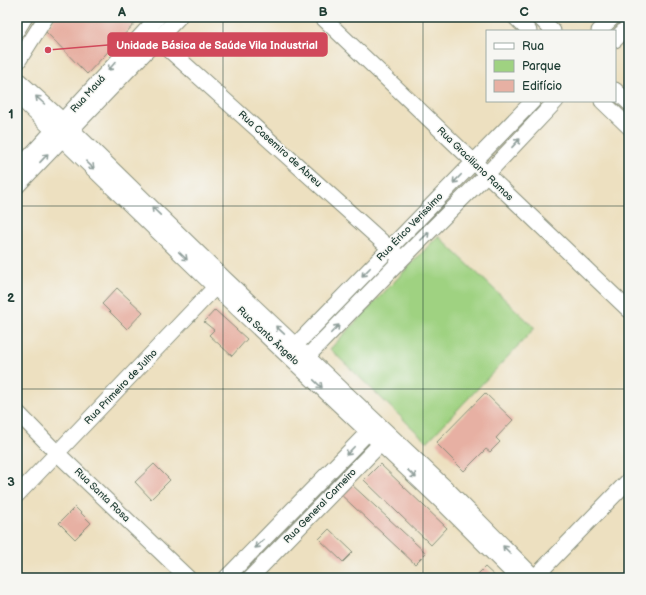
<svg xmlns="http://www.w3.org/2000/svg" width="646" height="595" font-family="'Balsamiq Sans',sans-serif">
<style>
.green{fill:#9fd281;stroke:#5f885a}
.building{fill:#e7b0a3}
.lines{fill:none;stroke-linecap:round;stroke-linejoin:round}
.minor-casing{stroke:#868e7a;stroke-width:17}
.minor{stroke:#fff;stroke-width:15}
.oneway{stroke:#8f9e9a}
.grid{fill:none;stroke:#1f3d34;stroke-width:1;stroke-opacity:0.55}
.labels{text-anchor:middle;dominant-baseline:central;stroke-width:3;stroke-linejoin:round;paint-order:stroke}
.street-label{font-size:10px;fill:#1f3d34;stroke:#f6f6f2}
.leader{fill:none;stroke:#d1495b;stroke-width:1.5}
.callout-dot{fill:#d1495b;stroke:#f6f6f2;stroke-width:1.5}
.callout{fill:#d1495b;stroke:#d1495b;stroke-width:1.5}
.callout-label{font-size:11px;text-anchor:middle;font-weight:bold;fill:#fff}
.neatline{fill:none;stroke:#1f3d34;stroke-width:1.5}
.grid-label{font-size:13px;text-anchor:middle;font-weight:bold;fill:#1f3d34}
</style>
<rect width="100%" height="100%" fill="#f6f6f2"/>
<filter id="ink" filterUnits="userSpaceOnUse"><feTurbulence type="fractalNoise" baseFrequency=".025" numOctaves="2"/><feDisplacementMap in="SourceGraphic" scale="8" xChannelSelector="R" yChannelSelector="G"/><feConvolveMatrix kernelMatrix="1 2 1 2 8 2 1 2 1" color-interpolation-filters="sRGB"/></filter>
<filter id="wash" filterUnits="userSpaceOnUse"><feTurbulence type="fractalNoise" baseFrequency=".012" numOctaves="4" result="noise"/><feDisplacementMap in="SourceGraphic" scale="16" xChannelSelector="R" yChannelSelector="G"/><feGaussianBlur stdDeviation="0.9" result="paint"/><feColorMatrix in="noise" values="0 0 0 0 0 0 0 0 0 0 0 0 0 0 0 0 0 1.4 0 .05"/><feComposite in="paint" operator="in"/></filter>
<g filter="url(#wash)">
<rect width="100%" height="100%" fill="#ede0c0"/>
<path class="green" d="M438,236L535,328L427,442L330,349Z"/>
<g id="blocks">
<path class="building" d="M55,17H135L138,20L87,74L45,31Z
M117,288L143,312L127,329L102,304Z
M215,310L247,339L232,356L209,335L214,330L204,322Z
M485,393L513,420L496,438L500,442L490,452L486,449L464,471L436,443Z
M154,464L170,480L151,499L135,482Z
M380,464L447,528L431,545L364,480Z
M351,484L426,553L415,564L338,492Z
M75,507L91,523L75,539L59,523Z
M329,529L353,552L343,562L319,539Z
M485,567L497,578H474Z"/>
</g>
</g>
<g filter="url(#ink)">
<use href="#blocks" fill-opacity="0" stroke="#868e7a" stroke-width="1"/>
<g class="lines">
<defs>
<path id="minor" d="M322,17L629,310
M515,17L529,31
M539,17L553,31
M17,30L25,17
M146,30L157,39L397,255
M599,31L613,17
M615,40L629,25
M17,63L46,17
M17,79L63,121L224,278L450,492L535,578
M615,90L629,103
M17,95L216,288L441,501L518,578
M602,101L629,127
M17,170L158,17
M17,186L179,17
M290,351L533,101
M301,363L402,259L486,175L556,101
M17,412L57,453L188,578
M17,495L222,280
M226,578L375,425
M250,578L387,437
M534,578L629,480"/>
</defs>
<use href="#minor" class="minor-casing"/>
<use href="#minor" class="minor"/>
</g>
<defs><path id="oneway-shaft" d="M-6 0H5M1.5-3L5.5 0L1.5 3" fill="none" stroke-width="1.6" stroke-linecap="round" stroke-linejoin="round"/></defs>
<g class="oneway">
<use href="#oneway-shaft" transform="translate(112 66) rotate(132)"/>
<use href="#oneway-shaft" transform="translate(40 100) rotate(-138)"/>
<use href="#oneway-shaft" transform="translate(516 143) rotate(-47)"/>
<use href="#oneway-shaft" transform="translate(44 158) rotate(-47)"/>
<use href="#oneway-shaft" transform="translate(90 165) rotate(44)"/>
<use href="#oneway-shaft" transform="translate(457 179) rotate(134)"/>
<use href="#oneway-shaft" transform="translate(156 211) rotate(-136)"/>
<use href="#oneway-shaft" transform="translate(425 236) rotate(-45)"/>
<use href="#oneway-shaft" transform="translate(183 256) rotate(44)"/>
<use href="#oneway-shaft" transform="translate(366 272) rotate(134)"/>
<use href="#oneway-shaft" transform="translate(335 329) rotate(-46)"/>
<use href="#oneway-shaft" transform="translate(280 330) rotate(-137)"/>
<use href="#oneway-shaft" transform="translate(318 384) rotate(44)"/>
<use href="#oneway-shaft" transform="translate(350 451) rotate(134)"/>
<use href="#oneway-shaft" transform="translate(412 474) rotate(44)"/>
<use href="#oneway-shaft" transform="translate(259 544) rotate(134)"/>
<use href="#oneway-shaft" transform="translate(507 550) rotate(-135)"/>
</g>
</g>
<path class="grid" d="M223,17V578M423,17V578M17,206H629M17,389H629"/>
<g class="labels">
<g class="street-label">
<text transform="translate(88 94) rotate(-48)">Rua Mauá</text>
<text transform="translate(280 149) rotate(42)">Rua Casemiro de Abreu</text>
<text transform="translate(475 164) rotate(44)">Rua Graciliano Ramos</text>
<text transform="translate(410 227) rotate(-46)">Rua Érico Verissimo</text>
<text transform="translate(268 336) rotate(43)">Rua Santo Ângelo</text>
<text transform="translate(121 387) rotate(-46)">Rua Primeiro de Julho</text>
<text transform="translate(102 495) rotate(44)">Rua Santa Rosa</text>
<text transform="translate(320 506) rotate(-46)">Rua General Carneiro</text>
</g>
</g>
<path class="leader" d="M48 50L108 45"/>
<circle class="callout-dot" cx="48" cy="50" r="4"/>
<rect class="callout" x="108" y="33" width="219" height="23" rx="4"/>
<g class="callout-label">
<text x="217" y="49">Unidade Básica de Saúde Vila Industrial</text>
</g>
<rect width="646" height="595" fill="none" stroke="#f6f6f2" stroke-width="44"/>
<rect x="486" y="30" width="130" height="72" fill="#f6f6f2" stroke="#a0aca6"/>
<rect x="494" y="43" width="20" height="6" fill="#ffffff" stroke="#a0aca6"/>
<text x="522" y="50" font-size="12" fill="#1f3d34">Rua</text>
<rect x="494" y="60" width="20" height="12" fill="#9fd281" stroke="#a0aca6"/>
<text x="522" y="70" font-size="12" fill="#1f3d34">Parque</text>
<rect x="494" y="80" width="20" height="12" fill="#e7b0a3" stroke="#a0aca6"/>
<text x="522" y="90" font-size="12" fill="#1f3d34">Edifício</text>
<rect x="22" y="22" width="602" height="551" class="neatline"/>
<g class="grid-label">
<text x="122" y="16">A</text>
<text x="323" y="16">B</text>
<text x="524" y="16">C</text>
<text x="11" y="118">1</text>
<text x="11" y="302">2</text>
<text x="11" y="486">3</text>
</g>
</svg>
